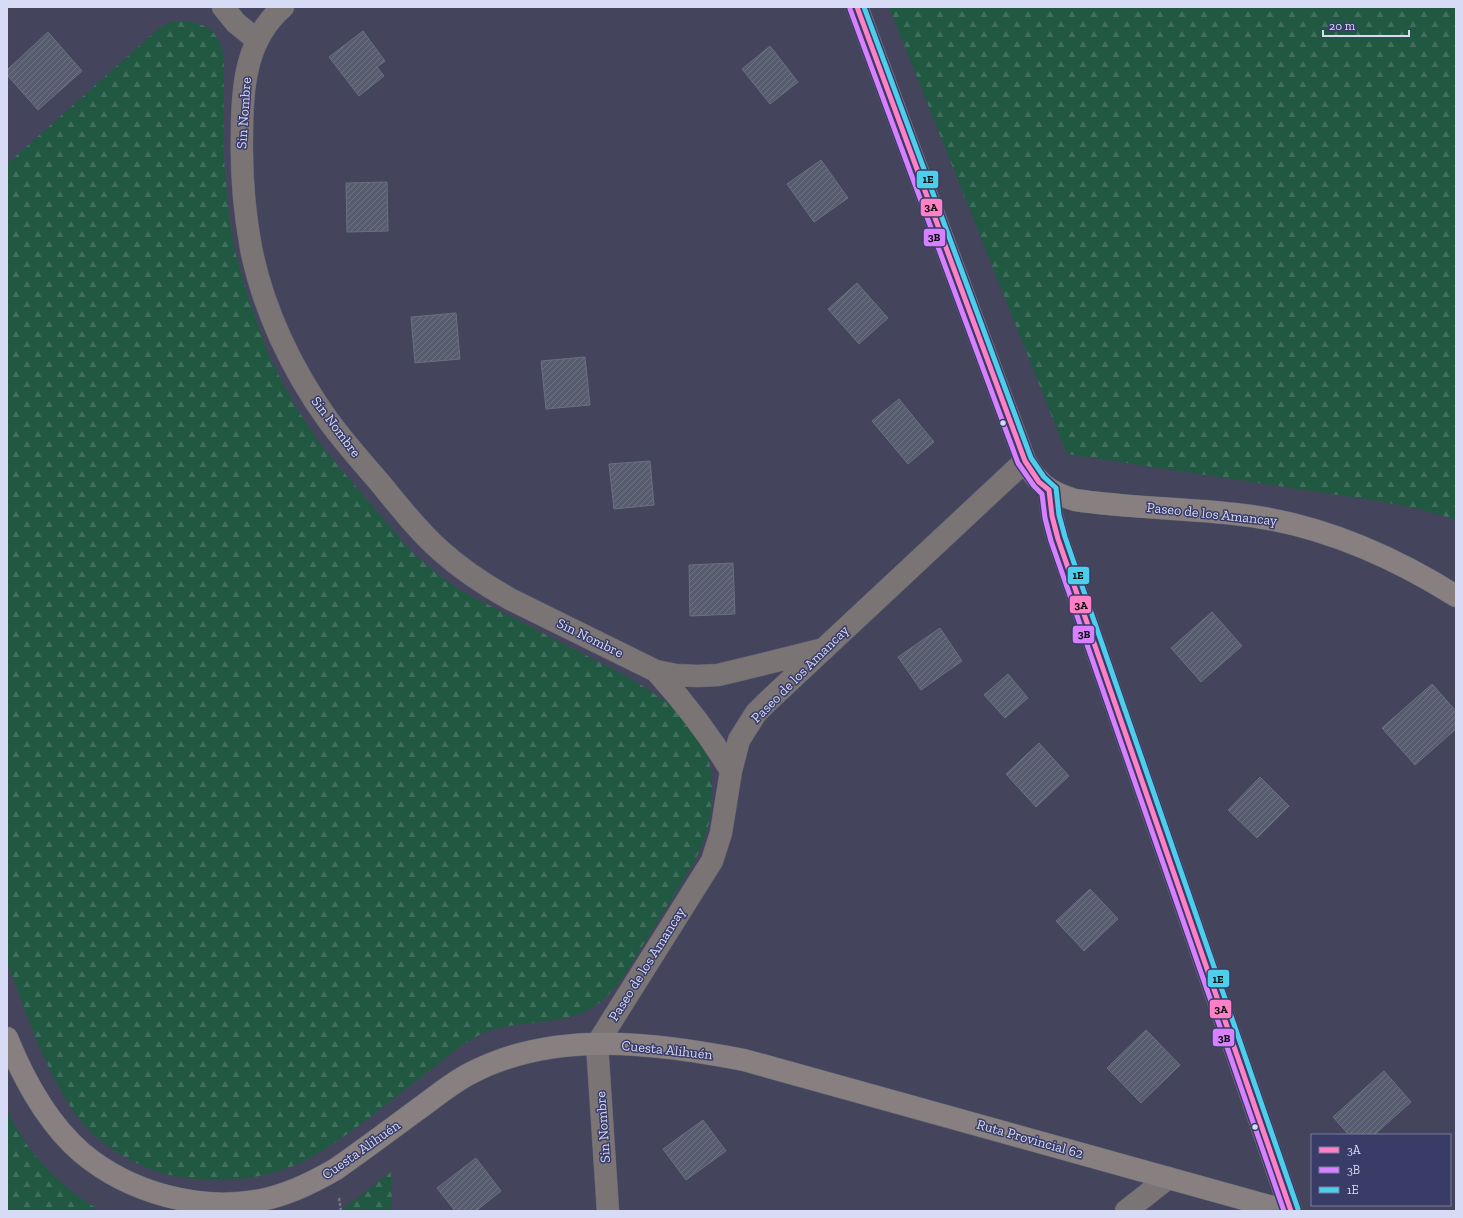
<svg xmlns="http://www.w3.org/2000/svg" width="1463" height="1218" font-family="'Zilla Slab',serif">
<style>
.forest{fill:url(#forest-firs)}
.building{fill:url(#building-hatch);stroke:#696f82}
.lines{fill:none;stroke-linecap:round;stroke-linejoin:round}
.minor-casing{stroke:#606276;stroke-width:23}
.secondary-casing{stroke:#606276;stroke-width:23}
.path{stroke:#79757b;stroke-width:2.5;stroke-dasharray:3 2;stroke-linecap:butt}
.minor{stroke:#7b7475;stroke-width:22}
.secondary{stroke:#888080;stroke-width:22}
.bus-1-casing{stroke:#393c67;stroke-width:8}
.bus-2-casing{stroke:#393c67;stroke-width:8}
.bus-3-casing{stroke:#393c67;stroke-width:8}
.bus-1{stroke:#ff80c5;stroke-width:5}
.bus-2{stroke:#d880ff;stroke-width:5}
.bus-3{stroke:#4dcfeb;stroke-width:5}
.bus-dot{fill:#d8dbf6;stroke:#393c67;stroke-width:1.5}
.labels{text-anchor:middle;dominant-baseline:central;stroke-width:3;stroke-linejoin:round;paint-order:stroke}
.street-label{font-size:14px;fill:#d8dbf6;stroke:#393c67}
.line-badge{stroke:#393c67;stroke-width:1.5}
.pale-badge-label{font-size:11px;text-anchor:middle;font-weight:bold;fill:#111}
</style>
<defs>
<pattern id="forest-firs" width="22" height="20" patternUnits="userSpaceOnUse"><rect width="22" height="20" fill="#215841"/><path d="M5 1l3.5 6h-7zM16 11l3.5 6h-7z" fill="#406f5d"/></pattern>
<pattern id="building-hatch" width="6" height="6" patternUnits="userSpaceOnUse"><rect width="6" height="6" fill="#575d6f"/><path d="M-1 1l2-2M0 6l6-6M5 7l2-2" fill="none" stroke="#6e7484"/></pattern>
</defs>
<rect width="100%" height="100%" fill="#44455c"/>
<path class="forest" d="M889,7H1456V520L1420,509L1378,501L1067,454Z
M180,21C207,23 218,29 224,57L223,148L229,217L235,251L245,287L268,353L282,382L299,412L316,438L334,461L410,550L434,571L456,588L624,675L646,688L666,702L685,718L707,753L712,775V797L710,820L703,842L695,861L625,974C615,988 604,1002 588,1010C559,1025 524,1020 493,1030C480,1033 469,1041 458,1048C435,1066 411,1085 388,1103C360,1125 332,1147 300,1163C255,1183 199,1186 153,1170C120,1158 89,1136 70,1106C42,1062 26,1011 7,963V164L157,30L167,23Z
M7,1110C29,1156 58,1185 101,1211H7Z
M391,1172L392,1211H340Z"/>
<path class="building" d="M363,31L385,61L377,67L384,76L359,96L329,57Z
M48,32L82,71L38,110L7,75V70Z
M770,46L798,82L770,104L742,69Z
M821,160L848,198L814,222L787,184Z
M387,182L388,231L347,232L346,183Z
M857,283L888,318L859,344L828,309Z
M456,313L460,359L415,363L411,317Z
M585,357L590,405L546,409L541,361Z
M899,399L934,442L908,464L872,421Z
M650,461L654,505L614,509L609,464Z
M733,563L735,614L690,616L689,565Z
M1212,612L1242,646L1201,682L1171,648Z
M940,628L962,661L921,690L898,657Z
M1008,674L1028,698L1005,718L984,695Z
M1432,684L1456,711V729L1415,765L1382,728Z
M1039,743L1069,776L1036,807L1006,774Z
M1260,777L1289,806L1257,838L1228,810Z
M1090,889L1118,919L1084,951L1056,921Z
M1146,1030L1180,1065L1141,1103L1107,1068Z
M1384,1071L1411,1102L1374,1135H1349L1333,1117Z
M703,1120L726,1151L686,1180L663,1149Z
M476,1158L501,1191L476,1211H455L437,1188Z"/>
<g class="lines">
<defs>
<path id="minor" d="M223,7L236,23L257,40
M283,7C246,39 242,86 242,133C241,171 244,210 251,248C263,309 292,370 328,420C344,442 362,462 380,483C399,506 418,531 441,551C462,570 485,585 510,599L656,671L676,675L697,676L718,675L739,670L824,649
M1049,490L1052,516L1058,539L1291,1211
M656,671C685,703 709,734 731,771
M608,1211L597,1044L712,861L721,833L731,771L739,740L756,713L767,702L1025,461
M1126,1211L1168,1178"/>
<path id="secondary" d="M857,7L1025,461C1038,484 1049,492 1075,500C1128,508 1182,508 1235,514C1314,522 1389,554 1456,596
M7,1038C24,1080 47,1123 82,1153C130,1193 200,1212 261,1200C288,1195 312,1183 336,1169C363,1150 390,1130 417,1110C434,1098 450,1084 469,1074C554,1029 653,1043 744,1060L1287,1211"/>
</defs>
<use href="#minor" class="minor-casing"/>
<use href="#secondary" class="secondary-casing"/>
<path class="path" d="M339,1198L341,1211"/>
<use href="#minor" class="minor"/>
<use href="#secondary" class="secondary"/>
<defs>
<path id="bus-1" d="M857,7L1025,461L1039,482L1049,490L1052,516L1058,539L1291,1211"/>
<path id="bus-2" d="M850,9L1018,463L1034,486L1042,494L1045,518L1051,541L1284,1211"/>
<path id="bus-3" d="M864,7L1031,458L1044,477L1056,488L1059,515L1065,537L1298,1209"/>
</defs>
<use href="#bus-1" class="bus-1-casing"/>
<use href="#bus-2" class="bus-2-casing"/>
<use href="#bus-3" class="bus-3-casing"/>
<use href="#bus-1" class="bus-1"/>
<use href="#bus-2" class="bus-2"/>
<use href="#bus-3" class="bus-3"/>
</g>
<g class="bus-dot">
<circle cx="1003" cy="423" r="3.5"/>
<circle cx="1255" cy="1127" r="3.5"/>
</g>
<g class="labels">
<g class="street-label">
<text transform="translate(244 113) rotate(-86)">Sin Nombre</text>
<text transform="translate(336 427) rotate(53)">Sin Nombre</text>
<text transform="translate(1212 514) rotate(6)">Paseo de los Amancay</text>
<text transform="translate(590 638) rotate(26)">Sin Nombre</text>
<text transform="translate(800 674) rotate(-45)">Paseo de los Amancay</text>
<text transform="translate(647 964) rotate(-58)">Paseo de los Amancay</text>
<text transform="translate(667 1050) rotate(6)">Cuesta Alihuén</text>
<text transform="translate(603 1127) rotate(-94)">Sin Nombre</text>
<text transform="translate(1030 1139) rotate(16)">Ruta Provincial 62</text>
<text transform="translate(361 1150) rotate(-35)">Cuesta Alihuén</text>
</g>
</g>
<g class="line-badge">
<rect x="916" y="170" width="23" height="19" rx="4" fill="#4dcfeb"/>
<rect x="920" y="198" width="23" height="19" rx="4" fill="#ff80c5"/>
<rect x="923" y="228" width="23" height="19" rx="4" fill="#d880ff"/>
<rect x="1067" y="566" width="23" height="19" rx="4" fill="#4dcfeb"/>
<rect x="1069" y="595" width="23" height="19" rx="4" fill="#ff80c5"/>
<rect x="1072" y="625" width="23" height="19" rx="4" fill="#d880ff"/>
<rect x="1207" y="969" width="23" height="19" rx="4" fill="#4dcfeb"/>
<rect x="1209" y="999" width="23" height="20" rx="4" fill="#ff80c5"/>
<rect x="1212" y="1028" width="23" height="19" rx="4" fill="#d880ff"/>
</g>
<g class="pale-badge-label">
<text x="928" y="183">1E</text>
<text x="931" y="211">3A</text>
<text x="934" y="241">3B</text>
<text x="1078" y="579">1E</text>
<text x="1081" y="609">3A</text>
<text x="1084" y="638">3B</text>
<text x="1218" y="983">1E</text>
<text x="1221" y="1013">3A</text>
<text x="1224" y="1042">3B</text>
</g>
<rect width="1463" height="1218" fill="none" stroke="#d8dbf6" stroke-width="16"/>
<rect x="1311" y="1134" width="140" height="72" fill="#393c67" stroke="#797ca0"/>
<rect x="1319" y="1147" width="20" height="6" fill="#ff80c5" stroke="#797ca0"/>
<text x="1347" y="1154" font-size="12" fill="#d8dbf6">3A</text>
<rect x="1319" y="1167" width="20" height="6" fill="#d880ff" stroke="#797ca0"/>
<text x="1347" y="1174" font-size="12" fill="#d8dbf6">3B</text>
<rect x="1319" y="1187" width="20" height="6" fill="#4dcfeb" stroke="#797ca0"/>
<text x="1347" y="1194" font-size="12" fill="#d8dbf6">1E</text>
<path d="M1323 30v6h86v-6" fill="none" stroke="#d8dbf6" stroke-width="2"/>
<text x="1329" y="30" font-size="12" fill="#d8dbf6" stroke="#393c67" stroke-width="3" paint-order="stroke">20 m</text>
</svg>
